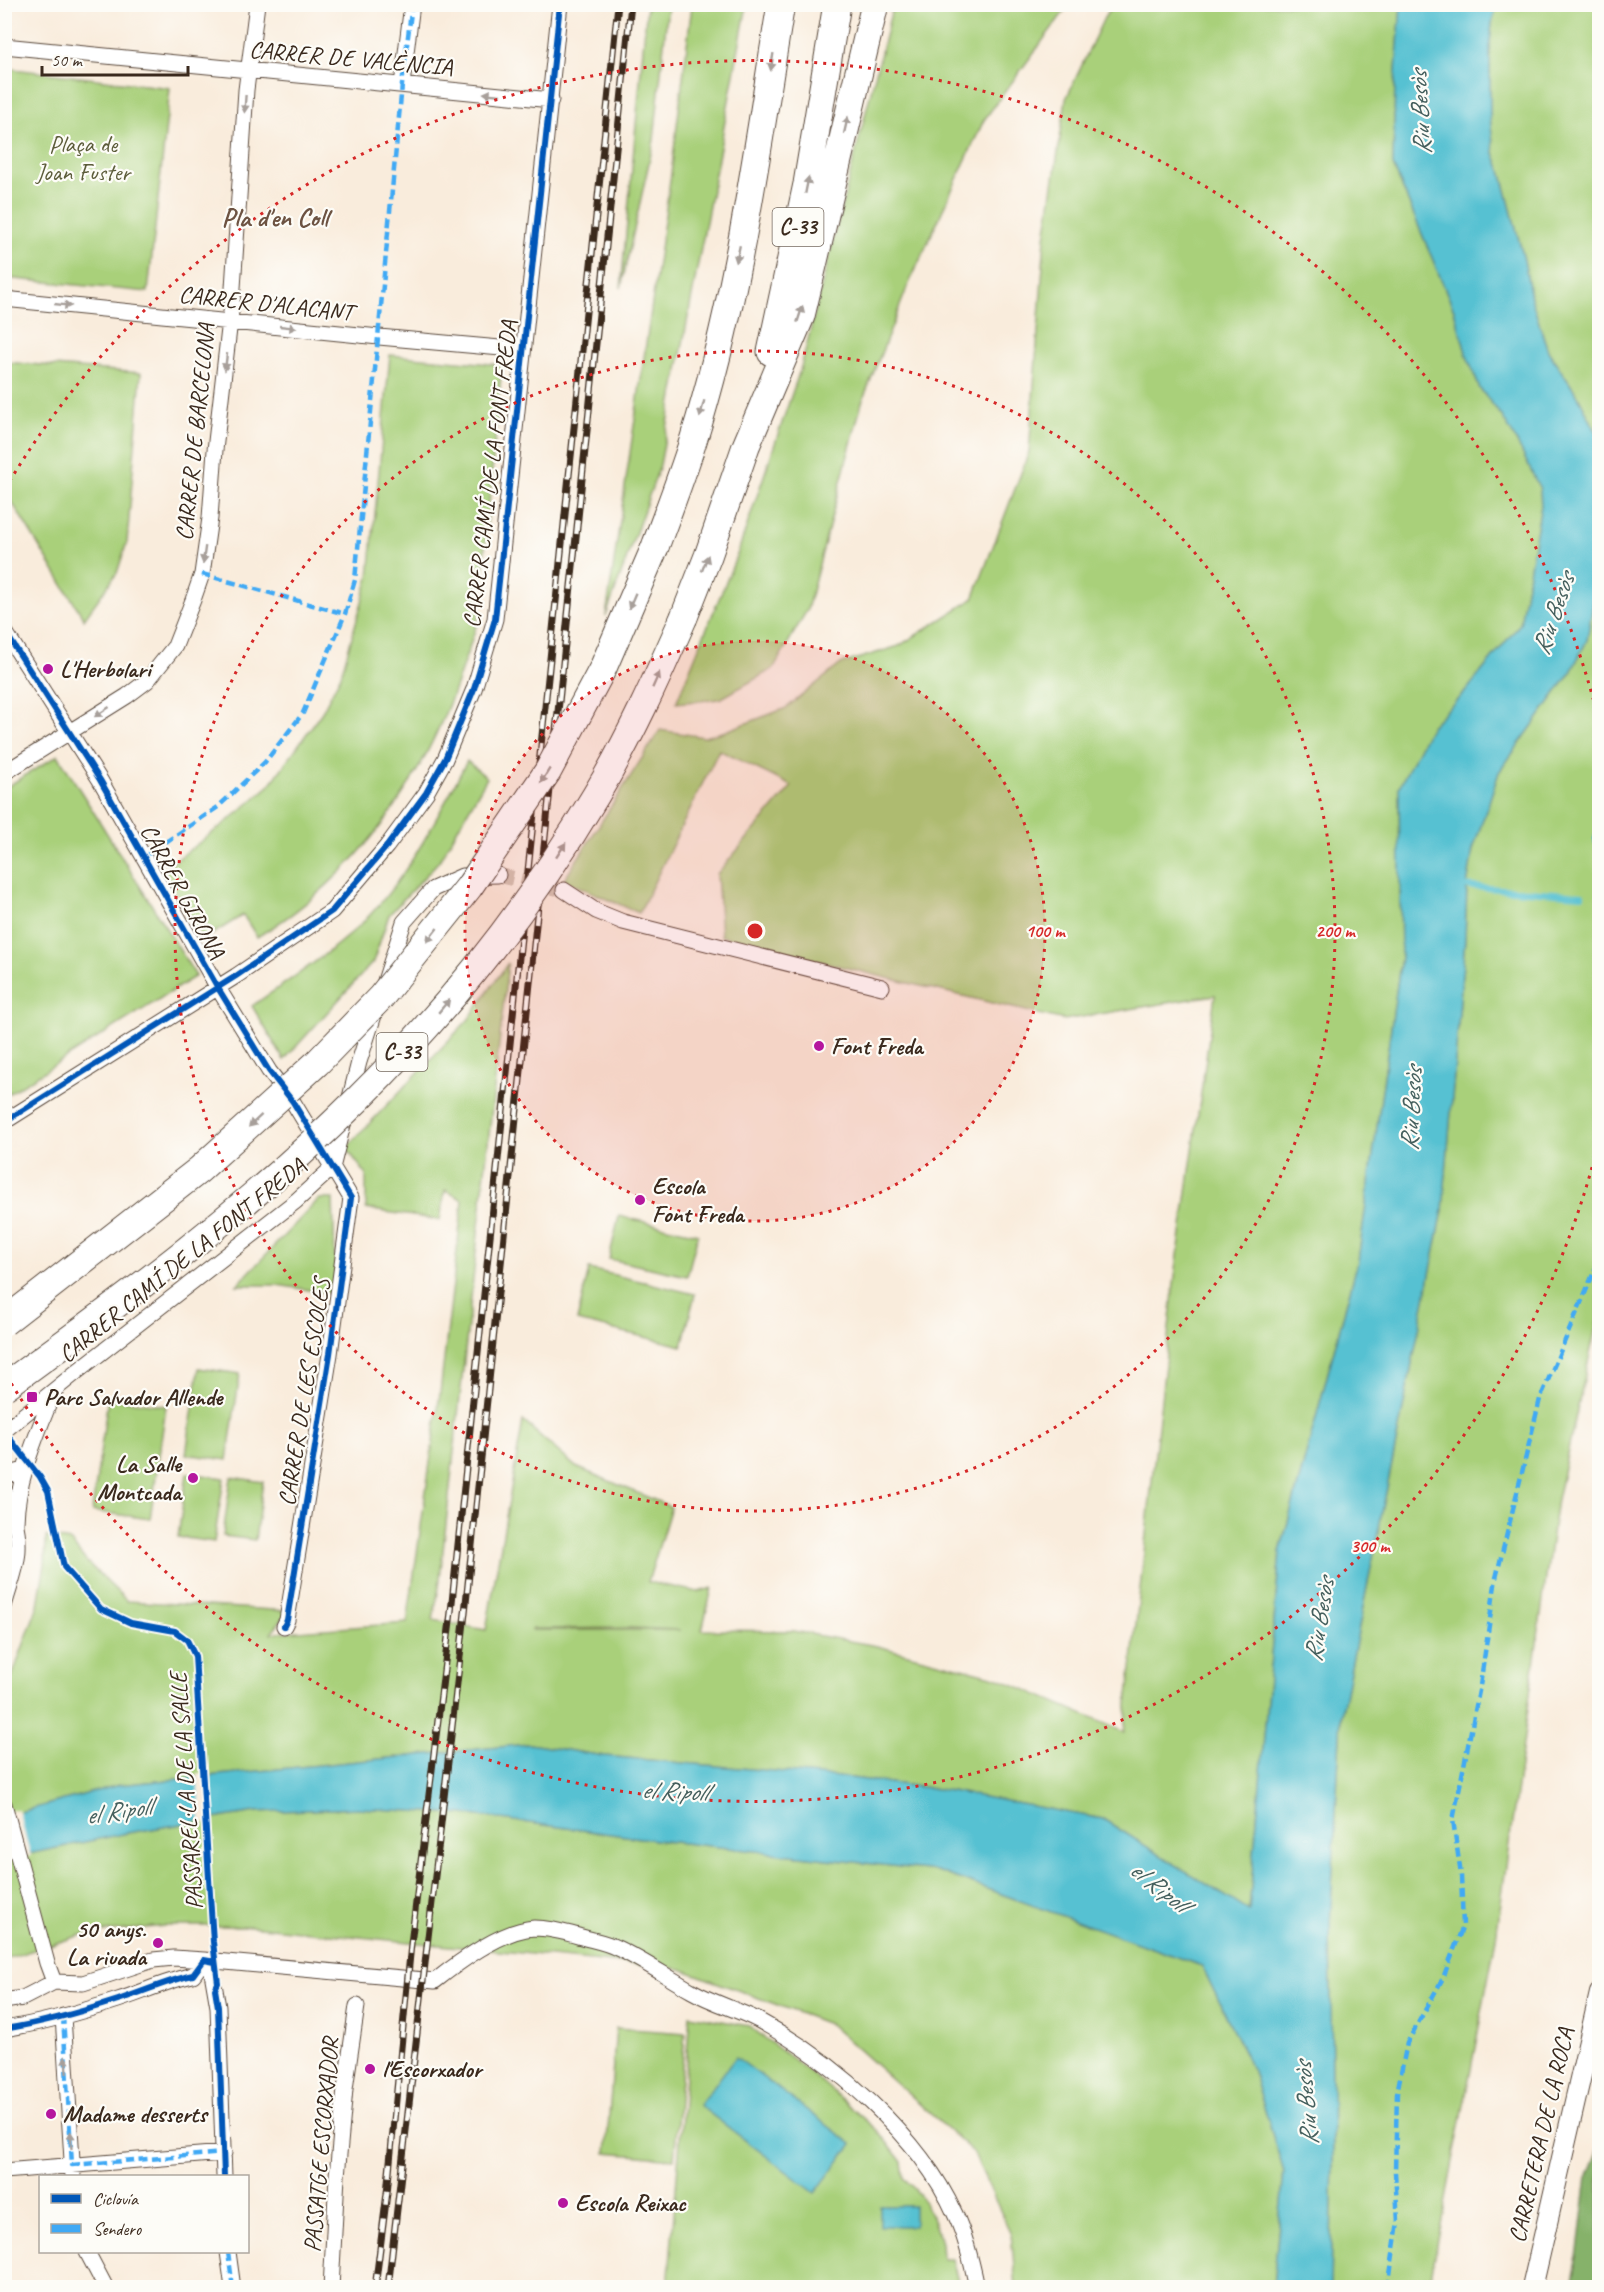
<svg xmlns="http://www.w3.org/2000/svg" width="1604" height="2292" font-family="Caveat,sans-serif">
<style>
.green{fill:#a9d07a;stroke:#727d4c;stroke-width:1.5;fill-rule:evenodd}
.forest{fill:#86b26a;stroke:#606e44;stroke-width:1.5}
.water{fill:#56c1d2;stroke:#487678;stroke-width:1.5}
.pier{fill:#f9ecdc}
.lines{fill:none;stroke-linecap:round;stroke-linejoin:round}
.stream{stroke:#56c1d2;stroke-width:6}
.minor-tunnel{stroke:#d3c5b6;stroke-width:15;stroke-dasharray:15 8;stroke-linecap:butt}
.minor-casing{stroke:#58473a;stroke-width:17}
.tertiary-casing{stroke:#58473a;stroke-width:22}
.motorway-casing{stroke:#58473a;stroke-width:29}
.minor{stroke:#fff;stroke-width:15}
.tertiary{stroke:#fff;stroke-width:20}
.motorway{stroke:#fff;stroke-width:27}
.rail-casing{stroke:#3b2a1e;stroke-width:7}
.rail{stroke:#fdfcf7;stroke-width:4.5;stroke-dasharray:14;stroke-linecap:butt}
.motorway-bridge-casing{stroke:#58473a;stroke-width:29;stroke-linecap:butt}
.motorway-bridge{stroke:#fff;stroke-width:27}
.quiet{stroke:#3fa9f5;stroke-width:4.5;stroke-dasharray:9 4.5;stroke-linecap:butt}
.cycleway-casing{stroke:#fdfcf7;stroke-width:10}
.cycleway{stroke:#0057b8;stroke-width:6}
.oneway{fill:#a79f9a}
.ring{fill:none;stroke:#d62828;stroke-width:3;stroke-dasharray:3 6}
.poi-dot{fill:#b5179e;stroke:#fdfcf7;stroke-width:2}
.labels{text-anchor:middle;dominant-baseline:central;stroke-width:4.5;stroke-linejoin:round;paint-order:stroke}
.shield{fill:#fdfcf7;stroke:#75695f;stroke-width:1.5}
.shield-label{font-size:22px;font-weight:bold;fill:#3b2a1e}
.street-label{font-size:24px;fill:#3b2a1e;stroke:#fdfcf7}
.park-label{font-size:24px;fill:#5c5c3a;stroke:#fdfcf7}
.poi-label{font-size:24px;font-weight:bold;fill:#3b2a1e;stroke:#fdfcf7;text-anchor:start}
.water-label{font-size:26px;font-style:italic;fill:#445f5d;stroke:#fdfcf7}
.neighbourhood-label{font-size:26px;font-weight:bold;fill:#6d5342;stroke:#fdfcf7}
.centre{fill:#d62828;stroke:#fdfcf7;stroke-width:3}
.ring-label{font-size:18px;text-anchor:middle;font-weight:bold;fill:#d62828;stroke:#fdfcf7;stroke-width:4.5;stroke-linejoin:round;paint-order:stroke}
</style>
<rect width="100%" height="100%" fill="#fdfcf7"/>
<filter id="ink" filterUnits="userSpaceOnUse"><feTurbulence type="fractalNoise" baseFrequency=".0167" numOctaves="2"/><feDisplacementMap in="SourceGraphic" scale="12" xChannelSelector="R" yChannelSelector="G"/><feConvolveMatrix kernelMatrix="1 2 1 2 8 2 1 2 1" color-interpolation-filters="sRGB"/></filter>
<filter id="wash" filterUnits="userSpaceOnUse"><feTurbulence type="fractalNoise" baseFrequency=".008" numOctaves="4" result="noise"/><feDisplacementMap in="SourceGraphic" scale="24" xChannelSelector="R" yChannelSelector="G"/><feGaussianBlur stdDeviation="1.35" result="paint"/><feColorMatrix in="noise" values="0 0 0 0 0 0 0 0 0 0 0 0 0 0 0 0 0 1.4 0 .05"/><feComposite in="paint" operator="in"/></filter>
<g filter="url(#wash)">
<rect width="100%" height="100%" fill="#f9ecdc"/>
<path class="green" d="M647,5H668L654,140L621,288Z
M692,5H747L660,465L606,616L671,174Z
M893,5H1069L984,120L907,288L862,402L807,610L773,669L720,699L676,703L737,555L801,367Z
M1113,5H1401L1395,84L1393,165L1454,310L1467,356L1480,389L1502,416L1517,442L1540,489L1541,506L1520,624L1466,691L1431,726L1399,787L1401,957L1358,1261L1280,1552L1249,1912L1103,1819L945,1790L851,1778L604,1756L529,1744L119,1785L5,1816V1696L38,1605L45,1564L46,1537L70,1541L86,1561L127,1601L288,1611L271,1633L407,1623L440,1393L463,1200L445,1190L440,1220L366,1209V1174L346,1148L468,1020L508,963L439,1587L433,1620L486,1630L523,1421L576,1467L671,1507L648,1582L698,1592L712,1588L702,1630L794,1631L877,1646L996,1677L1124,1732L1174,1283L1215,995L1064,1020L883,977L721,936L717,874L792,786L719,750L639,913L564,880L660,730L704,737L726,731L786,708L841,664L899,646L973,599L1029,452L1045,238L1066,99L1104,18ZM632,1628L680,1630H532L533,1629Z
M1497,5H1599V437L1578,396L1548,351L1531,298L1524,260L1501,171L1494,153L1490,117V43L1492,23Z
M5,68L170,88L148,292L5,278Z
M390,355L502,365C497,422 491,479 486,536C483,563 483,591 478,618C475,634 468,650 463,665C427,777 359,877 257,937L243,915L203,940L163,870L233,817L270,785L322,712L341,675L369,577Z
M4,362L141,373L127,542L117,573L84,619L10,499L5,502Z
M1599,567V1314L1557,1499L1496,1938L1429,2287L1330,2288L1333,2156L1330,1925L1341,1716L1443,1210L1465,938L1467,886L1473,849L1499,772L1571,672L1587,640Z
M58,755L196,976L5,1096V788Z
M467,761L487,778L439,861L389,915L373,962L284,1060L252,1006C288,981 326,956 359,926C406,881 437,818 467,761Z
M319,1199H333L336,1294L277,1285H237Z
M619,1216L698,1234L687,1276L609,1259Z
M589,1269L695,1294L682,1346L577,1321Z
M199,1368L240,1374L227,1460L186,1454Z
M108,1398L166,1406L150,1519L92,1511Z
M187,1473L224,1478L214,1542L178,1537Z
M231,1477L263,1482L255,1540L223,1536Z
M358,1808L464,1814L655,1840L937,1871L1202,1966L1253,2071L1284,2172L1273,2287H1016L1011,2234L973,2152L831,2025L681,1969L250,1926H165L85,1934L5,1959L4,1859L127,1833L255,1812Z
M690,2015L749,2026L815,2076L879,2132L902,2162L904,2178L920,2195L933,2219L941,2242L942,2259H952L960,2287L668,2288Z
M616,2028L685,2033L674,2159L606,2153Z"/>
<path class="forest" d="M1599,2148V2287H1571L1578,2257L1588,2176Z"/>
<path class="water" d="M1401,5H1497L1492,23L1490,43V117L1494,153L1501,171L1524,260L1531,298L1548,351L1578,396L1599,437V567L1587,640L1571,672L1499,772L1473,849L1467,886L1465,938L1443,1210L1341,1716L1330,1925L1333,2156L1330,2287H1273L1284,2172L1253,2071L1202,1966L937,1871L655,1840L464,1814L358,1808L255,1812L127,1833L5,1859V1816L119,1785L529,1744L604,1756L851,1778L945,1790L1103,1819L1249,1911L1280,1552L1358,1261L1401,957L1399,787L1431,726L1466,691L1520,624L1541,506L1540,489L1517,442L1502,416L1480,389L1467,356L1454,310L1393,165L1395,84Z
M736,2057L852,2144L815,2193L699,2105Z
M880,2206H914V2226H880Z"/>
<path class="pier" d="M210,1773L213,1822L200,1824L197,1774Z
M18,1809L31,1856L4,1862V1812Z"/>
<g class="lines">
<path class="stream" d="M1460,886L1582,895"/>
</g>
</g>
<g filter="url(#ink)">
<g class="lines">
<path class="minor-tunnel" d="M498,875L564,890"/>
<defs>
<path id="minor" d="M4,46L551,100
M402,85L412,4
M4,299L379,337L523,350
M4,630L100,780L218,988L269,1071L293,1102L351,1198L330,1354L287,1620L284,1626
M4,773L127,696L147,681L175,646L193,600L202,574L210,518L215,450L232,303L246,90L257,4
M564,890L596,911L623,922L882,987
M384,984L404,922L433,889L462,876L498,875
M4,1122L236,976L332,911L387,846L426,793L445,759L474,689L495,619L560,4
M4,1431L79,1370L296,1201L332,1168L359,1062L376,1009
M4,1475L25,1470
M4,1491C9,1499 12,1508 14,1517C24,1554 14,1571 4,1606
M16,1523C17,1478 37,1435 53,1393
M4,1804L47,1963L54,1982
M210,1961L218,2007L224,2176
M4,2001L23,1998L54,1982L83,1983L153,1960L174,1958L204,1960L435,1981C460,1961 502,1930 534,1928C548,1928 564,1932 578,1936C591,1940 605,1942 617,1948C643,1960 667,1977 692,1991C713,2003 736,2009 758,2020C832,2060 920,2135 955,2214C966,2237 972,2263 977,2288
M63,2016L73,2176
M4,2029C42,2023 81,2012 118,2000C143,1992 166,1981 193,1975L204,1960
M4,2171L224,2153
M87,2252L106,2288
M228,2252L233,2288
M331,2288L337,2176L345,2089L357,2006"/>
<path id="tertiary" d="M1532,2288L1600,1993"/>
<path id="motorway" d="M771,352L807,184L837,4
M655,547C668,512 682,476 693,441C738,299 757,150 781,4
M684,617L708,556L746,446L801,316L875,4"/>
</defs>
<use href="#minor" class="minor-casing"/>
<use href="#tertiary" class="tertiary-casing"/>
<use href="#motorway" class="motorway-casing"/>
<use href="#minor" class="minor"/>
<use href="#tertiary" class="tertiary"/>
<use href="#motorway" class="motorway"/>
<defs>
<path id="rail" d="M375,2288L387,2193L411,1944L451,1612L618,4
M388,2288L465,1613L631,4"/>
</defs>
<use href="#rail" class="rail-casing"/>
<use href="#rail" class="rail"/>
<defs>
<path id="motorway-bridge" d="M4,1322L199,1170L317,1063L381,997L469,887L548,771L603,668L655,547
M4,1387C127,1298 250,1207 357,1100C449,1009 530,906 596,795C630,738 657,678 684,617"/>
</defs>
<use href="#motorway-bridge" class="motorway-bridge-casing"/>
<use href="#motorway-bridge" class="motorway-bridge"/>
<path class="quiet" d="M202,574L345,614
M1600,806L1593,837L1600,852
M143,857L218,807L265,762L303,713L345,614L355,580L402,85L412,4
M63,2016L72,2165L224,2153
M228,2252L233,2288
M1388,2288L1398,2222L1395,2172L1397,2093L1407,2043L1443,1978L1463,1926L1461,1875L1453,1820L1480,1686L1496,1578L1540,1399L1600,1258"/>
<defs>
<path id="cycleway" d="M4,630L100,780L218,988L269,1071L293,1102L351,1198L330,1354L287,1620L284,1626
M4,1122L236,976L332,911L387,846L426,793L445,759L474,689L495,619L560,4
M4,1431L40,1477L48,1491L64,1567L101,1609L131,1623L175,1631L187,1640L195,1656L213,1942L218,1983L215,1989L218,2007L224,2176
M4,2029C42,2023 81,2012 118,2000C143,1992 166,1981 193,1975L204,1960L215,1962"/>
</defs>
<use href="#cycleway" class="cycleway-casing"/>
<use href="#cycleway" class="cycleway"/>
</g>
<defs><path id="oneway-solid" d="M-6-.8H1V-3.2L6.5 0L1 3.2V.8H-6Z" transform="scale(1.5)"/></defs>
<g class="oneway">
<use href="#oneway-solid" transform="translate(772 62) rotate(99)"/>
<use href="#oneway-solid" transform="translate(492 94) rotate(-174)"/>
<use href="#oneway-solid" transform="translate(245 104) rotate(94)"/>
<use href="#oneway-solid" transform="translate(846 125) rotate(-77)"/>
<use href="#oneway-solid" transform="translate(807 185) rotate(-79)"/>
<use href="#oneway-solid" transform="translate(738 254) rotate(102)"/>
<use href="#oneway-solid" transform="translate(63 305) rotate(6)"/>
<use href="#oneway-solid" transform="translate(800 314) rotate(-72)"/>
<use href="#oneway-solid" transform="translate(288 327) rotate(6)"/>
<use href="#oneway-solid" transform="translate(226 362) rotate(97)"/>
<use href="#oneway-solid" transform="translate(702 409) rotate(105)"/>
<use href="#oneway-solid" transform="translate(204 555) rotate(98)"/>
<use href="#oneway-solid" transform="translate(705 563) rotate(-69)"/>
<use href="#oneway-solid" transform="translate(632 601) rotate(113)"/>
<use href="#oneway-solid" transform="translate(656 680) rotate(-66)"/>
<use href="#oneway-solid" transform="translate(102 712) rotate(147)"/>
<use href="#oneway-solid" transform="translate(545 776) rotate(122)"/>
<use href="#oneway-solid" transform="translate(561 850) rotate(-57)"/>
<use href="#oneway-solid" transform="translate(432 935) rotate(128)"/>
<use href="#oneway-solid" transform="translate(444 1006) rotate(-50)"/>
<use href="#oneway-solid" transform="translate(255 1121) rotate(137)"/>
<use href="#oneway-solid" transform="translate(66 2065) rotate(-94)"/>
<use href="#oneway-solid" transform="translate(71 2140) rotate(-93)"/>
</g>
</g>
<circle cx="755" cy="931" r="290" fill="#d62828" fill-opacity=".12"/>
<g class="ring">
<circle cx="755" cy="931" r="290"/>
<circle cx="755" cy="931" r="580"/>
<path d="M1599 1141A870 870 0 0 1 5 1373M5 489A870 870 0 0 1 1599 721"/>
</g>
<g class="poi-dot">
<circle cx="48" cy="669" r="6"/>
<circle cx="819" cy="1046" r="6"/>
<circle cx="640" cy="1200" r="6"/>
<rect x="26" y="1391" width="12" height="12" rx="3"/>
<circle cx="193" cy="1478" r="6"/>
<circle cx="158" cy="1943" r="6"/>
<circle cx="370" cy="2069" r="6"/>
<circle cx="51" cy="2114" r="6"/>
<circle cx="563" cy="2203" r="6"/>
</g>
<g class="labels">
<g class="shield">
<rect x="772.5" y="208" width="51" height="38" rx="4.5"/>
<rect x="376.5" y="1033" width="51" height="38" rx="4.5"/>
</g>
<g class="shield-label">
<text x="798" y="227">C-33</text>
<text x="402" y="1052">C-33</text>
</g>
<g class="street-label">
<text transform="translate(351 58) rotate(5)">CARRER DE VALÈNCIA</text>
<text transform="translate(266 303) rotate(6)">CARRER D'ALACANT</text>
<text transform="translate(195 432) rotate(-84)">CARRER DE BARCELONA</text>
<text transform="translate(490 474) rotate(-83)">CARRER CAMÍ DE LA FONT FREDA</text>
<text transform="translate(183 891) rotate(61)">CARRER GIRONA</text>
<text transform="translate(182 1260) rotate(-39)">CARRER CAMÍ DE LA FONT FREDA</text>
<text transform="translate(304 1392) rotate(-81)">CARRER DE LES ESCOLES</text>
<text transform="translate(186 1791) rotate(-94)">PASSAREL·LA DE LA SALLE</text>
<text transform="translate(1541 2135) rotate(-77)">CARRETERA DE LA ROCA</text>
<text transform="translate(321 2145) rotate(-85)">PASSATGE ESCORXADOR</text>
</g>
<g class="park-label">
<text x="83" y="144">Plaça de<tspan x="83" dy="28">Joan Fuster</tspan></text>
</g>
<g class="poi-label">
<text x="60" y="669">L'Herbolari</text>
<text x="831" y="1046">Font Freda</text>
<text x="652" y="1186">Escola<tspan x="652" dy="28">Font Freda</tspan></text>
<text x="44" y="1397">Parc Salvador Allende</text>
<text x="181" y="1464" text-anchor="end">La Salle<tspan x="181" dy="28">Montcada</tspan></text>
<text x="146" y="1929" text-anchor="end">50 anys.<tspan x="146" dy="28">La riuada</tspan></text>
<text x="382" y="2069">l'Escorxador</text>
<text x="63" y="2114">Madame desserts</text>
<text x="575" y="2203">Escola Reixac</text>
</g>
<g class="water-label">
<text transform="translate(1420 113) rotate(-93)">Riu Besòs</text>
<text transform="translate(1553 614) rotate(-71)">Riu Besòs</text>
<text transform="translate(1411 1109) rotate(-87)">Riu Besòs</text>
<text transform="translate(1319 1620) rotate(-81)">Riu Besòs</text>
<text transform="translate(674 1791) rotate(2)">el Ripoll</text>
<text transform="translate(118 1811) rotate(-9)">el Ripoll</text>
<text transform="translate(1159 1886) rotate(38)">el Ripoll</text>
<text transform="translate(1306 2104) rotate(-95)">Riu Besòs</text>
</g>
<g class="neighbourhood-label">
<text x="275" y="217">Pla d'en Coll</text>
</g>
</g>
<circle cx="755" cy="931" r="9" class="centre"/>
<g class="ring-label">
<text x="1045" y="937">100 m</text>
<text x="1335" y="937">200 m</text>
<text x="1370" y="1552">300 m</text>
</g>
<rect width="1604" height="2292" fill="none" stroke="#fdfcf7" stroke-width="24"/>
<rect x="39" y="2175" width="210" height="78" fill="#fdfcf7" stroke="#afa8a0" stroke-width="1.5"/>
<rect x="51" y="2194" width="30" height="9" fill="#0057b8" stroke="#afa8a0" stroke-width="1.5"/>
<text x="93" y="2205" font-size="18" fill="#3b2a1e">Ciclovía</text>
<rect x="51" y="2224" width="30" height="9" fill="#3fa9f5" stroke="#afa8a0" stroke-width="1.5"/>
<text x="93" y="2235" font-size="18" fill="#3b2a1e">Sendero</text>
<path d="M42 66v9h146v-9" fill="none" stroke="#3b2a1e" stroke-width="3"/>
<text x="51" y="66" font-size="18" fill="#3b2a1e" stroke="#fdfcf7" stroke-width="4.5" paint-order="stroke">50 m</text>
</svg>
